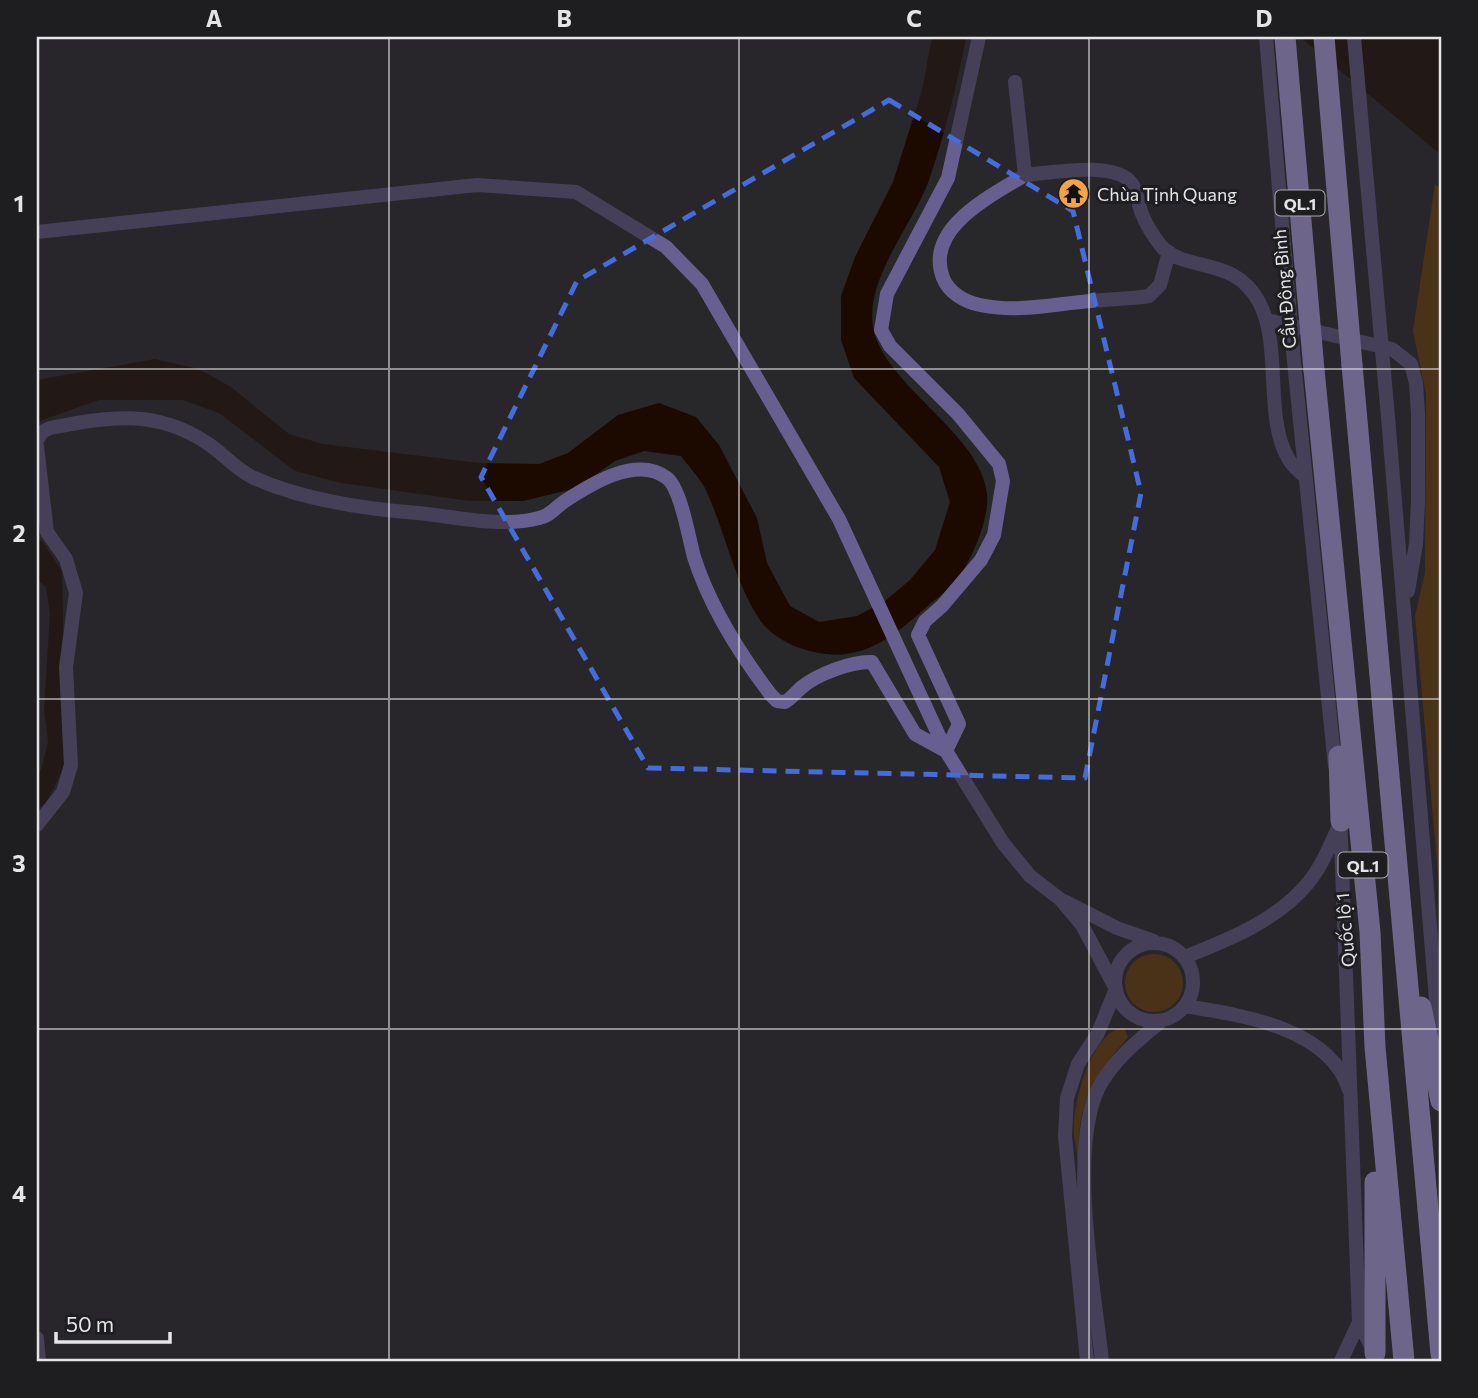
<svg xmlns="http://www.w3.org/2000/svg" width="1478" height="1398" font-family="Commissioner,sans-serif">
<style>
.green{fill:#714203}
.water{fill:#1c0a00}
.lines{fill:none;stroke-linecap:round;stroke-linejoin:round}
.minor{stroke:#685f91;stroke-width:14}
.highway{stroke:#c0b4ff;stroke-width:21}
.minor-bridge{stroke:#685f91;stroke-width:14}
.highway-bridge{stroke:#c0b4ff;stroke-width:21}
.marked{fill:none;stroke:#456cdb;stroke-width:5;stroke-dasharray:14 9;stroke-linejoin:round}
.grid{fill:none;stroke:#e5e5e7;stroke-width:2;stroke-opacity:0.55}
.labels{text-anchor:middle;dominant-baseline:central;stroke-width:6;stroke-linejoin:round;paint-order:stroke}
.shield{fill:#1e1e21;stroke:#a9a9ac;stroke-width:2}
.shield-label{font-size:16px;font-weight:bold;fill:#e5e5e7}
.poi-label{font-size:18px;fill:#e5e5e7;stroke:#1e1e21;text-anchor:start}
.street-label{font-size:18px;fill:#e5e5e7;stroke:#1e1e21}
.neatline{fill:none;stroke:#e5e5e7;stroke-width:2.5}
.grid-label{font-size:23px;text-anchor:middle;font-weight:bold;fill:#e5e5e7}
</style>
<rect width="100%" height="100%" fill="#28272a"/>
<path class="green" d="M1435,184L1441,190V908L1415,616L1425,573L1426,394L1413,331Z
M1125 983a29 29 0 1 1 58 0a29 29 0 1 1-58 0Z
M1124,1028L1128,1037C1093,1077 1077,1106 1078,1160C1077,1151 1074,1141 1074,1132C1072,1105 1092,1029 1124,1028Z"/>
<path class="water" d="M932,37H966C957,86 945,133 929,180C914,223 865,278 873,327C883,385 981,433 987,494C990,519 970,564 955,582C948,590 939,597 931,603C890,640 857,668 800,648C785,643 767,632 758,617C734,579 725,532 706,490C700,478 689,467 681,456L644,451L615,461L577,488L523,501H470L341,483L295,471L219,413L183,400H99L37,422V380L155,359L199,369L231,387L289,434L323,444L479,463L539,464L568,453L618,415L659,403L696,417L719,445L757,518L767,563L790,606L819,622L857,616L885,601L910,580L935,550L950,502L939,467L854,378L841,340V296L855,257L893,182L922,90Z
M1300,37H1441V154L1435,150Z
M37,540L42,541L62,571L66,764L46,803L37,809V774L41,770L48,742L44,710L50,614L46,587L37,579Z"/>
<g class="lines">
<path class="minor" d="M1015,82L1025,175C1051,173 1116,160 1132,184C1138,192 1138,205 1142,214C1146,224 1154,237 1161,246C1185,273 1234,255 1259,302C1282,344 1264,417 1288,458C1291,465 1300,472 1306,478
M1025,175C991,196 924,228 943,278C949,293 965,302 980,305C1018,313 1053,304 1091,301C1111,299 1130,299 1149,296L1160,285L1169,252
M37,232L477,185L576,192L666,247L702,284L839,519L946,751L1003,843L1030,876L1060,899L1082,925L1116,989L1098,1033L1078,1064L1067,1098L1065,1136L1087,1361
M1267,320L1392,349L1411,364L1416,383L1418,414V502L1416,544L1408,591
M1294,362L1335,766
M1388,417L1441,1060
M37,440L42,432L50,428C107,417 155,408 207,443C223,453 236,470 254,478C304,500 363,509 418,513C456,517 502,528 539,518C550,516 556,507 565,501C591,484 637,455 667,478C681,489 689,539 694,557C710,607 739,653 771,695L777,701L785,702C792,698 796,692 802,687C818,674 852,661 872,662L915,734L946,751L959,724L918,635L925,621L942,606L981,560L994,535L1003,481L999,464L958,414L890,346L881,330L887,294L948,178L979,37
M37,446L47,532L66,559L76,593L66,667L71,765L63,792L37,825
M1340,814L1359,1322L1373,1350
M1064,901L1117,928L1154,941
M1115 982a39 39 0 1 1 78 0a39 39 0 1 1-78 0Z
M1185,957C1228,940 1278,920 1308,883C1322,866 1330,845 1339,826
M1185,1006C1239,1015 1330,1027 1349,1090
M37,1338L39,1361
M1102,1361C1095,1291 1065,1139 1103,1080C1119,1055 1141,1038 1163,1020
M1341,1361L1359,1322"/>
<path class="highway" d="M1352,365L1441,1354
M1314,370L1370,932L1375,1047L1404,1361
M1339,756L1341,821
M1421,1007L1441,1101
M1375,1353V1182"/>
<path class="minor-bridge" d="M1266,37L1294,362
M1354,37L1388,417"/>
<path class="highway-bridge" d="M1285,37L1314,370
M1324,37L1352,365"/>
</g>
<path d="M0 0H1478V1398H0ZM889,100L1073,211L1141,493L1085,778L648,768L481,477L577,281Z" fill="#28272a" fill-opacity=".55" fill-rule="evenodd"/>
<path class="marked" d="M889,100L1073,211L1141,493L1085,778L648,768L481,477L577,281Z"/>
<path class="grid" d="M389,37V1361M739,37V1361M1089,37V1361M37,369H1441M37,699H1441M37,1029H1441"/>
<defs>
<symbol id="temple-disc" viewBox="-11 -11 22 22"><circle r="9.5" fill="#f5a346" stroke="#1e1e21"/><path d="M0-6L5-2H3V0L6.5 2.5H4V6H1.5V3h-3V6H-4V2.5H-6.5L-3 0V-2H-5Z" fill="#111"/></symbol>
</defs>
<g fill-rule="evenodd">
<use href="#temple-disc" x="1056" y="176" width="35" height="35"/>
</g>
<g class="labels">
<g class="shield">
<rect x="1275.5" y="190.5" width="49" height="25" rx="5"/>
<rect x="1338.5" y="852.5" width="49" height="25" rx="5"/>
</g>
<g class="shield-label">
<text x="1300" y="203">QL.1</text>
<text x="1363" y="865">QL.1</text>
</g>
<g class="poi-label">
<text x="1097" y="194">Chùa Tịnh Quang</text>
</g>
<g class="street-label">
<text transform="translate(1284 289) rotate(-95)">Cầu Đông Bình</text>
<text transform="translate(1345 930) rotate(-95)">Quốc lộ 1</text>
</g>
</g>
<rect width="1478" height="1398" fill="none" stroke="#1e1e21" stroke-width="77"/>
<path d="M56 1332v10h114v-10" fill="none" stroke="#e5e5e7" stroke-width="3.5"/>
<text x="66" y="1332" font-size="21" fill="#e5e5e7" stroke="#1e1e21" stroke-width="5" paint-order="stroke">50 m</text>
<rect x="38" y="38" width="1402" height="1322" class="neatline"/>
<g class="grid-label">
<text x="214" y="27">A</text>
<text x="564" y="27">B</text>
<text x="914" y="27">C</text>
<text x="1264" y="27">D</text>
<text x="19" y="212">1</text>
<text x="19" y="542">2</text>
<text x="19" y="872">3</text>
<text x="19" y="1202">4</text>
</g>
</svg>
